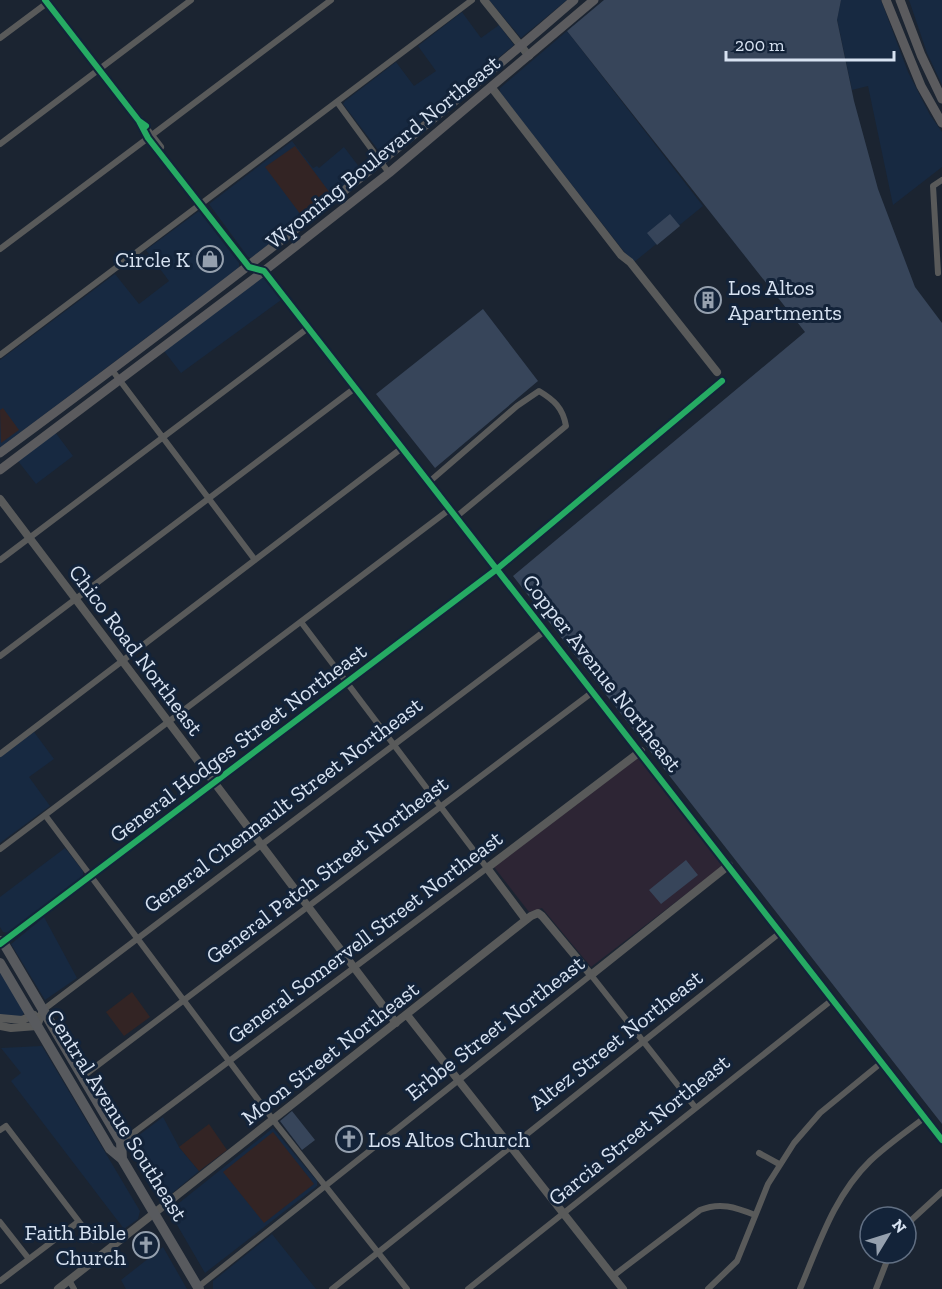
<svg xmlns="http://www.w3.org/2000/svg" width="942" height="1289" font-family="'Zilla Slab',serif">
<style>
.built{fill:#172941}
.industrial{fill:#332424}
.education{fill:#2d2534}
.green{fill:#37455a}
.lines{fill:none;stroke-linecap:round;stroke-linejoin:round}
.minor{stroke:#595a5a;stroke-width:6}
.tertiary{stroke:#595a5a;stroke-width:8}
.secondary{stroke:#5b5b5e;stroke-width:9}
.primary{stroke:#585a5e;stroke-width:10}
.cycleway-casing{stroke:#132339;stroke-width:10}
.cycleway{stroke:#26ab63;stroke-width:6}
.labels{text-anchor:middle;dominant-baseline:central;stroke-width:6;stroke-linejoin:round;paint-order:stroke}
.street-label{font-size:22px;fill:#d7e2f1;stroke:#132339}
.poi-label{font-size:22px;fill:#d7e2f1;stroke:#132339;text-anchor:end}
</style>
<rect width="100%" height="100%" fill="#1b2431"/>
<path class="built" d="M489,0H567L521,38Z
M841,0H881L908,72L930,115L942,132V167L893,205L868,86L852,90L837,19Z
M909,0H942V85L927,53Z
M462,12L481,38L499,25L514,45L382,155L343,104L345,101L396,62L414,86L436,71L418,46Z
M567,31L703,206L633,263L500,93V88Z
M292,141L313,168L317,166L319,168L344,147L363,172L251,258L248,257L209,204Z
M199,211L239,263V268L0,448V360L115,274L139,304L169,281L146,250Z
M263,277L281,300L181,373L164,351Z
M55,432L73,456L36,484L18,461Z
M34,732L54,759L29,777L50,806L0,843V757Z
M65,848L83,871V876L8,933L3,932L0,927V897Z
M44,917L77,978L45,1000L11,944Z
M0,970L24,1013L21,1018L0,1016Z
M42,1046L140,1211L138,1219L124,1229L11,1081L21,1073L1,1048Z
M163,1117L179,1147L199,1171L164,1200L160,1199L129,1145L131,1141Z
M273,1128L317,1181V1186L205,1273L169,1211Z
M272,1234L316,1289H213V1281Z
M163,1247L187,1289H126L121,1280Z"/>
<path class="industrial" d="M295,146L330,193L301,215L265,167Z
M3,408L19,430L1,443L0,410Z
M132,992L150,1017L124,1036L106,1012Z
M209,1124L227,1150L199,1171L179,1147Z
M273,1132L314,1184L264,1223L223,1172Z"/>
<path class="education" d="M639,757L724,865L591,967L542,908L529,912L494,867Z"/>
<path class="green" d="M604,0H841L837,20L854,101L878,189L915,287L942,323V1124L513,576L805,332L567,31Z
M670,214L680,226L657,245L647,233Z
M483,309L538,381L435,468L376,394Z
M686,860L698,875L661,904L649,890Z
M292,1111L315,1140L302,1150L280,1121Z"/>
<g class="lines">
<path class="minor" d="M0,38L47,3
M337,102L389,173
M152,135L331,0
M0,144L191,0
M0,249L148,138
M938,273L933,186L942,180
M0,355L472,0
M112,370L255,560
M429,482L517,406L539,391C554,400 563,408 566,426L456,517
M0,560L308,328
M0,656L355,388
M0,754L402,448
M45,815L277,1125L407,1289
M0,849L450,509
M3,942L497,569
M43,1010L546,630
M82,1077L594,691
M0,1130L6,1126L93,1240
M120,1143L487,868L301,622
M759,1153L779,1164
M0,1222L29,1259
M906,1225L942,1192
M613,1276L700,1210C720,1202 735,1207 755,1215
M69,1280L74,1289
M0,1281L78,1222
M198,1287L591,975L695,1107
M332,1289L781,932
M468,1289L832,1000
M708,1289L737,1261L768,1184L794,1143L820,1113L881,1063
M800,1289C819,1244 834,1196 870,1161C887,1145 906,1132 924,1118
M876,1289L890,1253"/>
<path class="tertiary" d="M45,0L160,147
M484,0L529,56
M492,88L621,255L630,262L717,372
M139,121L148,138L249,267L264,271L942,1140
M0,499L396,1023
M497,569L722,381
M526,920L487,868L641,751
M407,1015L623,1289
M0,1018L22,1020L34,1015
M0,1026L11,1028L37,1026L43,1010
M58,1289L531,916L538,913L542,916L591,975L729,865"/>
<path class="secondary" d="M886,0L921,86L942,123
M900,0L921,55L942,99
M0,453C196,308 390,160 574,0
M0,470L264,271L389,173L594,0"/>
<path class="primary" d="M0,941L3,942L121,1142L122,1159
M0,963L110,1149L122,1159L199,1289"/>
<defs>
<path id="cycleway" d="M45,0L139,121L146,126
M139,121L148,138L249,267L264,271L942,1140
M0,944L497,569L722,381"/>
</defs>
<use href="#cycleway" class="cycleway-casing"/>
<use href="#cycleway" class="cycleway"/>
</g>
<defs>
<symbol id="shop-ring" viewBox="-11 -11 22 22"><circle r="9.5" fill="#132339" stroke="#95a0ae" stroke-width="1.5"/><path d="M-5-2.5h2.3a2.7 3.5 0 0 1 5.4 0H5L5.5 6h-11ZM-1.5-2.5h3a1.5 2.3 0 0 0-3 0Z" fill="#95a0ae"/></symbol>
<symbol id="building-ring" viewBox="-11 -11 22 22"><circle r="9.5" fill="#132339" stroke="#95a0ae" stroke-width="1.5"/><path d="M-4-6H4V6H1V3H-1V6H-4ZM-2.5-4.3h1.7v1.8h-1.7ZM.8-4.3h1.7v1.8H.8ZM-2.5-1h1.7V.8h-1.7ZM.8-1h1.7V.8H.8Z" fill="#95a0ae"/></symbol>
<symbol id="church-ring" viewBox="-11 -11 22 22"><circle r="9.5" fill="#132339" stroke="#95a0ae" stroke-width="1.5"/><path d="M-1.2-6h2.4v3.5h3.3v2.4h-3.3V6h-2.4V-.1h-3.3v-2.4h3.3Z" fill="#95a0ae"/></symbol>
</defs>
<g fill-rule="evenodd">
<use href="#shop-ring" x="195" y="244" width="30" height="30"/>
<use href="#building-ring" x="693" y="285" width="30" height="30"/>
<use href="#church-ring" x="334" y="1124" width="30" height="30"/>
<use href="#church-ring" x="131" y="1230" width="30" height="30"/>
</g>
<g class="labels">
<g class="street-label">
<text transform="translate(383 152) rotate(-39)">Wyoming Boulevard Northeast</text>
<text transform="translate(136 650) rotate(53)">Chico Road Northeast</text>
<text transform="translate(602 673) rotate(52)">Copper Avenue Northeast</text>
<text transform="translate(238 743) rotate(-37)">General Hodges Street Northeast</text>
<text transform="translate(283 805) rotate(-37)">General Chennault Street Northeast</text>
<text transform="translate(327 870) rotate(-37)">General Patch Street Northeast</text>
<text transform="translate(365 937) rotate(-37)">General Somervell Street Northeast</text>
<text transform="translate(495 1028) rotate(-38)">Erbbe Street Northeast</text>
<text transform="translate(616 1040) rotate(-38)">Altez Street Northeast</text>
<text transform="translate(330 1053) rotate(-38)">Moon Street Northeast</text>
<text transform="translate(117 1115) rotate(58)">Central Avenue Southeast</text>
<text transform="translate(639 1130) rotate(-39)">Garcia Street Northeast</text>
</g>
<g class="poi-label">
<text x="190" y="259">Circle K</text>
<text x="728" y="287" text-anchor="start">Los Altos<tspan x="728" dy="25">Apartments</tspan></text>
<text x="368" y="1139" text-anchor="start">Los Altos Church</text>
<text x="126" y="1232">Faith Bible<tspan x="126" dy="25">Church</tspan></text>
</g>
</g>
<g transform="translate(888 1235) rotate(52)"><circle r="28" fill="#132339" stroke="#616f83" stroke-width="1.5"/>
<path d="M0-4.5L10 22L0 15L-10 22Z" fill="#95a0ae"/>
<text y="-9" font-size="16" font-weight="bold" text-anchor="middle" fill="#d7e2f1">N</text>
</g>
<path d="M726 51v9h168v-9" fill="none" stroke="#d7e2f1" stroke-width="3"/>
<text x="735" y="51" font-size="18" fill="#d7e2f1" stroke="#132339" stroke-width="4.5" paint-order="stroke">200 m</text>
</svg>
